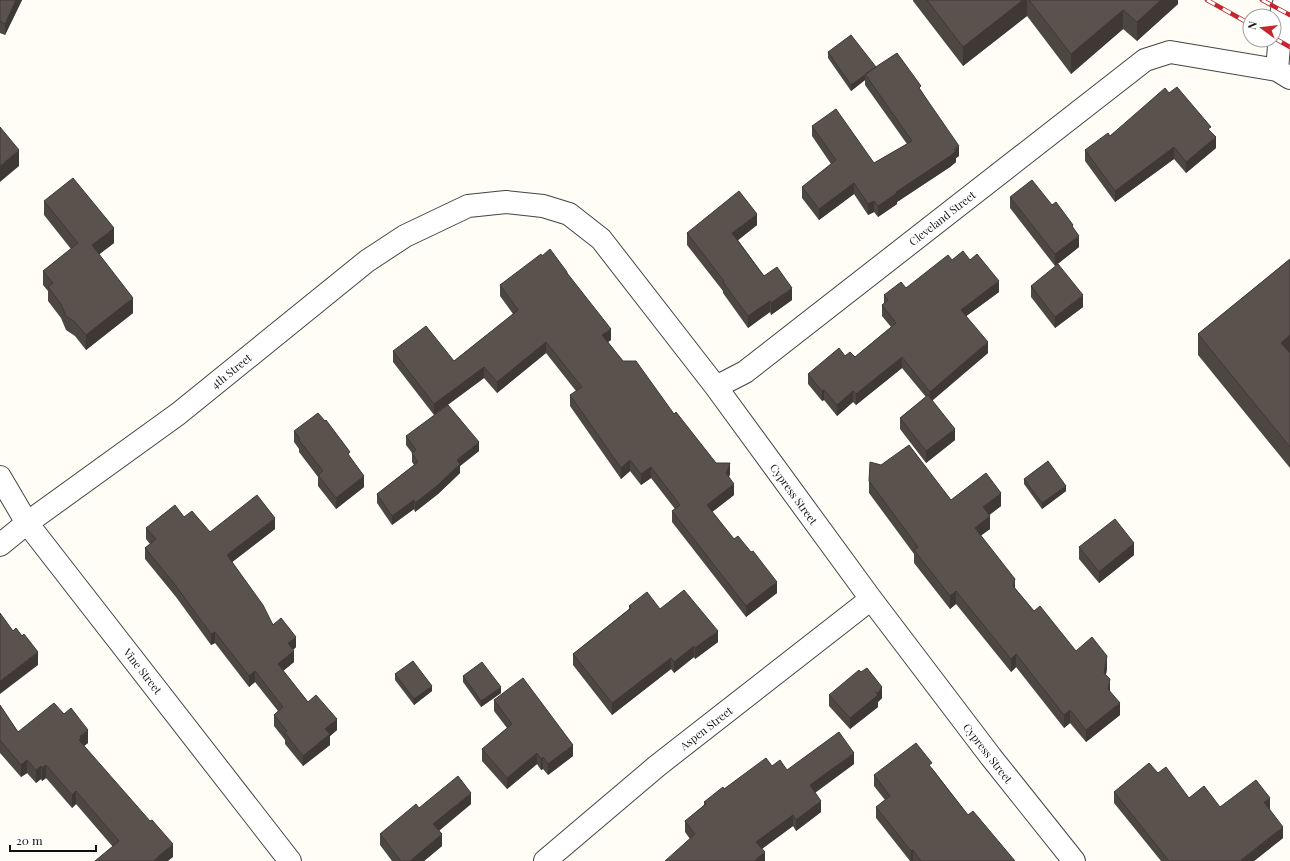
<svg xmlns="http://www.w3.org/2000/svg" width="1290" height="861" font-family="'Playfair Display',serif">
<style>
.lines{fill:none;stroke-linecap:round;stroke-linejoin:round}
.minor-casing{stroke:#444;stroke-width:24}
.minor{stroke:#fff;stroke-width:22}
.rail-casing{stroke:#c4262e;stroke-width:4.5}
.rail{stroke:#fff;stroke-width:3;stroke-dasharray:9;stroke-linecap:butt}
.wall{fill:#4d4742}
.shaded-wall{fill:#3f3936}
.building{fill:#5a524d;stroke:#3f3936}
.labels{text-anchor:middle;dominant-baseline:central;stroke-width:4;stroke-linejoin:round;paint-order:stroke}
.street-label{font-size:11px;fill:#111;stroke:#fff}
</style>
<rect width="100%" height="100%" fill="#fffdf5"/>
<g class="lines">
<defs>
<path id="minor" d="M1277,70L1282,10L1285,0
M716,387L745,372L1145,60L1170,52L1277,70L1290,78
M0,477L27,523L290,861
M0,545L27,523L178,414L367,261L405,236L468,206L506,202L543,206L569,214L601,239L716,387L871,599L991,757L1074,861
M545,861L657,766L871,599"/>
</defs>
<use href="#minor" class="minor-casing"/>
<use href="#minor" class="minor"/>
<defs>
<path id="rail" d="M1207,0L1250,24
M1262,0L1290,15
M1274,38L1290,47"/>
</defs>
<use href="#rail" class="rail-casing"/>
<use href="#rail" class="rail"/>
</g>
<path class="wall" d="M0,0H22L5,35L0,33Z
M913,0H1178V4L1137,41L1123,29L1071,74L1027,16L963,66L913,1Z
M828,52L876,67L921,90L959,156L956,158V162L950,167L897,202V204L878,217L874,212L868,215L854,194L819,220L802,198V187L831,164L812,136V126L874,163L907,144L865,85V80L851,91L828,58Z
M1169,93L1211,132L1216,148L1186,173L1174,159L1115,202L1085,161V150L1110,136Z
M1010,197L1052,205L1073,228L1079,247L1055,266L1010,208Z
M44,201L114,243L99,254L133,313L86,350L75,336L66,330L61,318L48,301V291L43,285V271L71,249L44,215Z
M757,225L738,240L764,276L792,300L771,315L770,312L748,328L723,293V291L687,245V233Z
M542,256L567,274L611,340L608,342L623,361L674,414L716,463L730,474L729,477L734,495L712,512L777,593L746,617L672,522V511L675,509L651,478L641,485L630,471L621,479L570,406V395L576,391L546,353L497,393L484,378L434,415L393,362V351L454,361L513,314L500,296V285Z
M1290,259V468L1198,355V334Z
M952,260H970L999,292L966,316L988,353L932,401L955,440L926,463L900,429V418L926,397L902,368L856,405L853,402L837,416L824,400L822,401L808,384V374L845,356L855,357L891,327L882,316V305L884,304V295L906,288Z
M1031,286L1083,307L1055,328L1031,297Z
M294,431L350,457L364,487L336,509L318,486V477L299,452V449L294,442Z
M406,436L479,451L460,466V473L438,494L415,512L414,509L392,525L377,503V494L414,465L412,462V453L406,445Z
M1024,479L1066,491L1042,509L1024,484Z
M869,481L951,500L1001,506L989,515L990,529L981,535L1015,588L1034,611L1076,651L1107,668L1106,675L1110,691L1120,715L1086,742L1070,723L1064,728L1016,667L1011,672L956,604L950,609L914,563V554L869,493Z
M184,517L210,532L275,529L232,562L273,625L296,647L293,650L294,662L283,671L308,702L337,730L330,736V745L303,766L285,744V740L274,726V715L278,711L255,682L249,687L215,643L211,645L176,597L145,559V548L150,544L146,539V528Z
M1079,547L1134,555L1099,583L1079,559Z
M629,606L660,609L718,642L695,659L694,657L674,673L671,669L612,715L573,665V654L629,609Z
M395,674L432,691L414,705L395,680Z
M463,676L501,693L481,707L463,682Z
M829,695L882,698L878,702V707L850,729L829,706Z
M494,700L573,756L548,775L543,769L541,770L537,764L507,789L482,761V749L507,728L494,711Z
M0,705L18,732L88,743L84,746L173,857L113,847L76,804L72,808L46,778L42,781L41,779L36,783L27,773L21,777L0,753Z
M854,764L815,793L821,812L796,831L793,826L762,849L765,861L690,839L685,832V821L704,805V802L724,789L772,766L787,770Z
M932,768L968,815L1015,861H910L876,818V807L885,800L874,786V775Z
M1158,773L1189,798L1220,807L1270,809H1269L1283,838L1254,861H1161L1114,803V792Z
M471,804L439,831L442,846L424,861H392L380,845V834L419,808Z"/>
<path class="shaded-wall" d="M16,0H22L5,35V24Z
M1023,0H1027V16L963,66V47Z
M1161,0H1178V4L1137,41V22Z
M1123,10V29L1071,74V54Z
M865,74V80L851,91V85Z
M1216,137V148L1186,173V162Z
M959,146V156L956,158V162L950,167L897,202V204L878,217V206L896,192Z
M1174,147V159L1115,202V191Z
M19,150V166L0,182V166Z
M854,183V194L819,220V209Z
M874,201V212L868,215V204Z
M757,214V225L732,245V233Z
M114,228V243L92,260V245Z
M1079,236V247L1055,266V254Z
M999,281V292L961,320V310Z
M792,288V300L771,315V303Z
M1083,295V307L1055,328V317Z
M133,298V313L86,350V335Z
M770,301V312L748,328V316Z
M611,329V340L602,346V335Z
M1290,335V356L1281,343Z
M546,342V353L497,393V382Z
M988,342V353L930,402V392Z
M902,357V368L856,405V394Z
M484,367V378L434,415V404Z
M824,390V400L822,401V391Z
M853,391V402L837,416V405Z
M955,429V440L926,463V451Z
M479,442V451L460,466V473L438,494L415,512V503L457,460Z
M630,460V471L621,479V468Z
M730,463V474L726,484V473Z
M651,467V478L641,485V474Z
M364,476V487L336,509V498Z
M734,484V495L707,516V505Z
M1066,486V491L1042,509V503Z
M1001,493V506L983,520V507Z
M414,500V509L392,525V516Z
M990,516V529L975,540V528Z
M275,518V529L227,566V555Z
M1134,543V555L1099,583V572Z
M1015,579V591L1013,586Z
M777,582V593L746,617V606Z
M956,591V604L950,609V596Z
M718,631V642L695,659V648Z
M215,632V643L211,645V634Z
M296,637V647L288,654V643Z
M694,646V657L674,673V662Z
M294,651V662L278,675V664Z
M38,652V665L0,694V681Z
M1016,654V667L1011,672V659Z
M1107,656V668L1104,685V673Z
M671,658V669L612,715V703Z
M255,671V682L249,687V676Z
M1110,679V692L1108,689Z
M432,686V691L414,705V699Z
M501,687V693L481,707V701Z
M882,687V698L878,702V707L850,729V718Z
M1120,703V715L1086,742V730Z
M1070,710V723L1064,728V715Z
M337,719V730L330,736V745L303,766V756L325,729Z
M88,730V743L81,748L79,740L80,736Z
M573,745V756L548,775V764Z
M537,753V764L507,789V778Z
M854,753V764L810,796V785Z
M543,757V769L541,770V759Z
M27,760V773L21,777V765Z
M46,765V778L42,781V768Z
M41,766V779L36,783V770Z
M76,791V804L72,808V795Z
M471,793V804L433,835V824Z
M1270,798V809L1264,813V802Z
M821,801V812L796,831V820Z
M793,815V826L756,853V842Z
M1283,827V838L1254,861H1241Z
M442,834V846L424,861H410Z
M173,844V857L168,861H153Z
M913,850V861H911V851Z
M765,852V861H754Z"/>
<path class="building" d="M0,0H16L5,24L0,21Z
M927,0H1023L963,47Z
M1029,0H1161L1137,22L1123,10L1071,54Z
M851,35L876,67L851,85L828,52Z
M897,53L921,86L919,88L959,146L954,149L956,151L950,156L896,192L897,193L878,206L874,201L868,204L854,183L819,209L802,187L836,160L812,126L836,109L874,163L912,141L865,74Z
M1177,87L1211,127L1208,129L1216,137L1186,162L1174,147L1115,191L1085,150L1108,133L1110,136L1165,88L1169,93Z
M0,127L19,150L0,166Z
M73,178L114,228L92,245L133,298L86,335L75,322L66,316L61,304L48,287L53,283L43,271L78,243L44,201Z
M1032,180L1052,205L1056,202L1073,225L1072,226L1079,236L1055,254L1010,197Z
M739,191L757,214L732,233L764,276L777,267L792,288L771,303L770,301L748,316L723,282L724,281L687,233Z
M550,249L567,272V273L611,329L602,335L623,361H636L674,414L676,412L716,463H730L726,473L734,484L707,505L734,539L738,536L751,552L753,551L777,582L746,606L672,511L680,505L651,467L641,474L630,460L621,468L570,395L582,387L546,342L497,382L484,367L434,404L393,351L426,326L454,361L518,310L500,285L541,254L542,256Z
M963,251L970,260L977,254L999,281L961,310L988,342L930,392L902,357L856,394L853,391L837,405L824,390L822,391L808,374L839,348L845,356L850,352L855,357L896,323L882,305L888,300L884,295L901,282L906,288L948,255L952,260Z
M1290,259V335L1281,343L1290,353V447L1198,334Z
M1058,264L1083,295L1055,317L1031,286Z
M928,395L955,429L926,451L900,418Z
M448,405L479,442L457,460L460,464L438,485L415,503L414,500L392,516L377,494L418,462L412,453L416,450L406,436Z
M318,413L325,421L326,420L350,452L348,454L364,476L336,498L318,475L323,471L299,440L300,439L294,431Z
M909,445L951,500L986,473L1001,493L983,507L990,516L975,528L1015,579L1013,586L1034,611L1040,606L1076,651L1092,637L1107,656L1104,673L1110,679L1108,689L1120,703L1086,730L1070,710L1064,715L1016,654L1011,659L956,591L950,596L914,550L918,547L869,481L870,462L881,465Z
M1048,461L1066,486L1042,503L1024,479Z
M257,495L275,518L227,555L263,605L273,625L281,618L296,637L288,643L294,651L278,664L308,702L316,695L337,719L325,729L330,734L303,756L285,733L287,731L274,715L283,707L255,671L249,676L215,632L211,634L176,586L145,548L156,539L146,528L175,505L184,517L192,511L210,532Z
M1115,519L1134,543L1099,572L1079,547Z
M684,590L718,631L695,648L694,646L674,662L671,658L612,703L573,654L631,608L629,606L647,592L660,609Z
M0,613L13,631L16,628L22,636L24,634L38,652L0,681Z
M413,661L432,686L414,699L395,674Z
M482,662L501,687L481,701L463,676Z
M867,668L882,687L876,692L878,695L850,718L829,695L859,670L861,672Z
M523,678L573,745L548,764L543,757L541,759L537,753L507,778L482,749L512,724L494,700Z
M54,703L64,714L71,708L88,730L80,736L81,738L79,740L150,821L152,820L173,844L153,861H95L119,841L76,791L72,795L46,765L42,768L41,766L36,770L27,760L21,765L0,740V705L18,732Z
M839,732L854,753L810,785L821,801L796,820L793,815L756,842L765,852L754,861H665L695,834L685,821L706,804L704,802L723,787L724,789L766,758L772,766L780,760L787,770Z
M916,743L932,763L929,765L968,815L973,811L1015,861H921L913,850L911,851L876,807L890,796L874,775Z
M1149,763L1158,773L1166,767L1189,798L1204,786L1220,807L1256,780L1270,798L1264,802L1283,827L1241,860L1242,861H1169L1114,792Z
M458,776L471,793L433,824L442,834L410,861H401L380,834L416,804L419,808Z"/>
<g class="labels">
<g class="street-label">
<text transform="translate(942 218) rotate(-38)">Cleveland Street</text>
<text transform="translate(231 371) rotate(-39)">4th Street</text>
<text transform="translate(794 494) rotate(54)">Cypress Street</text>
<text transform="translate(143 671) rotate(52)">Vine Street</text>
<text transform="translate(706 728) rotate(-38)">Aspen Street</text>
<text transform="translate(988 753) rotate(52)">Cypress Street</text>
</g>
</g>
<g transform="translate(1262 28) rotate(285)"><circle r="19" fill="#ffffff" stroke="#a0a0a0"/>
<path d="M0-3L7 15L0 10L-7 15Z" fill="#c4262e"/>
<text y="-6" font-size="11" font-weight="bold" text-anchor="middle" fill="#111111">N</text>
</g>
<path d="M10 845v6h86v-6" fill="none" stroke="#111111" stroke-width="2"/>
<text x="16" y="845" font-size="12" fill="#111111" stroke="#ffffff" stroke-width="3" paint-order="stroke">20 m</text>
</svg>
